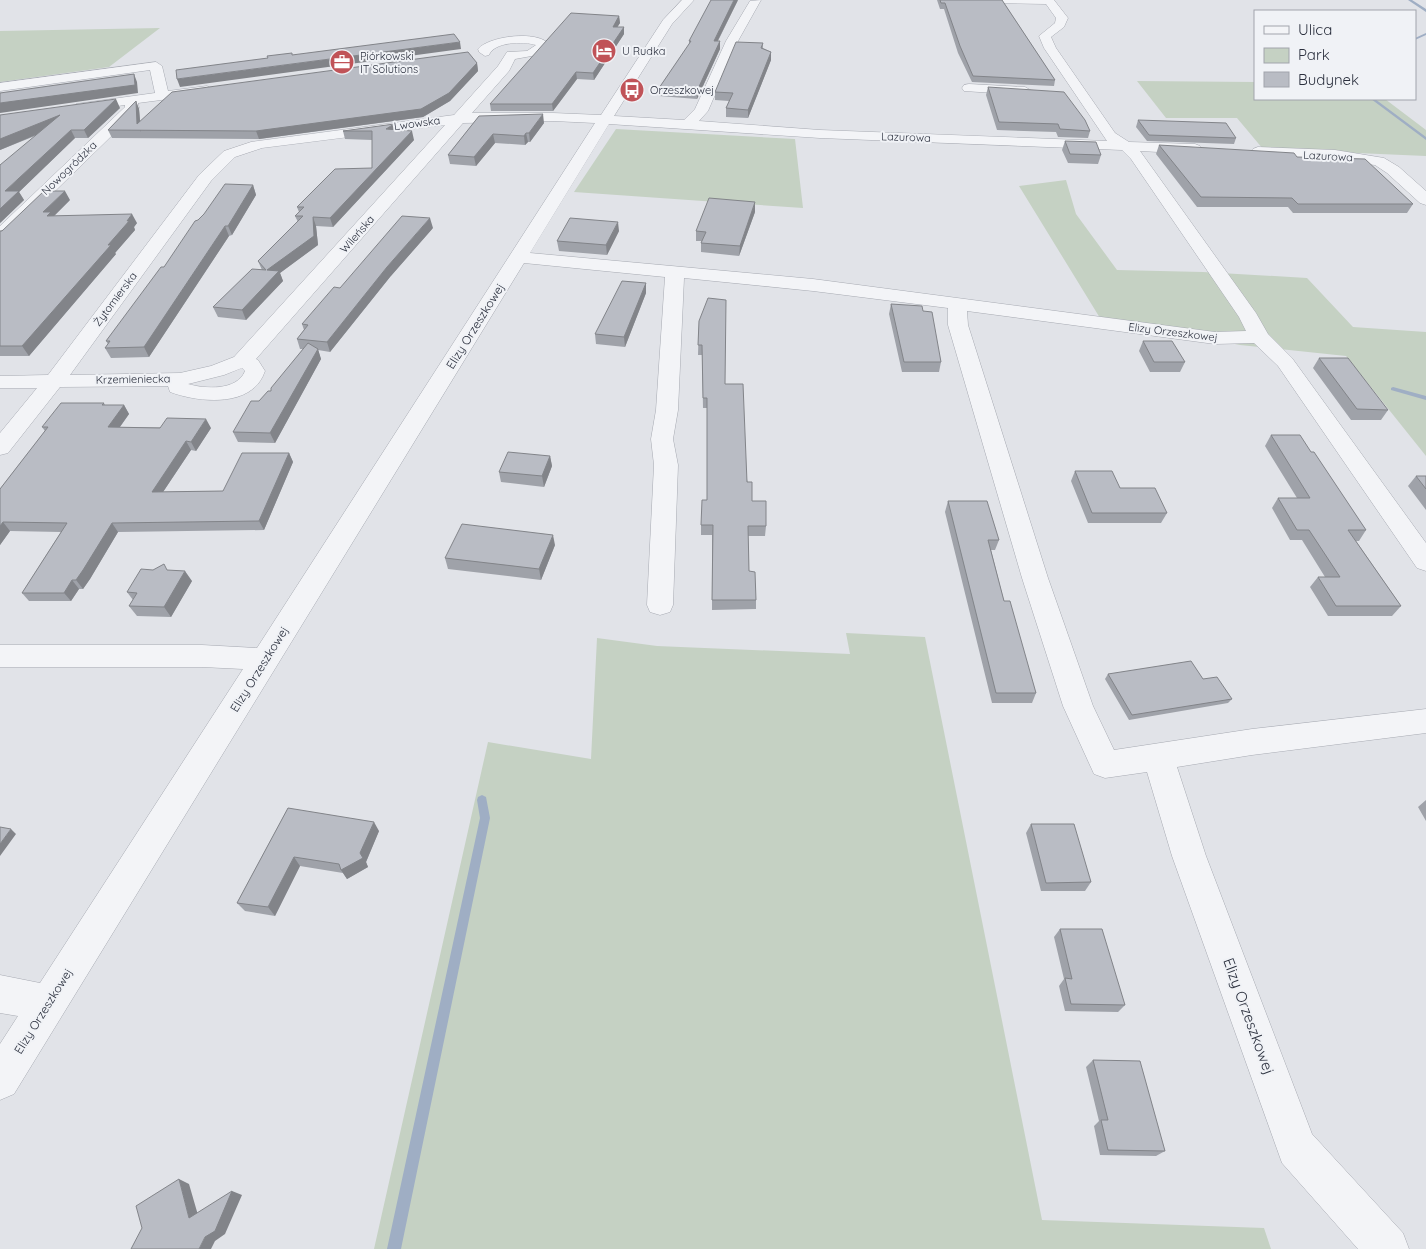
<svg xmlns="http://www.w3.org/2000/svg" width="1426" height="1249" font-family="Quicksand,sans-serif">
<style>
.green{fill:#c5d1c3}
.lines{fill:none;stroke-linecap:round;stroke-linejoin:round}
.stream{fill:#9faec4;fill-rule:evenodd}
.minor-casing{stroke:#a7aab2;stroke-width:1}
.minor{fill:#f3f4f7;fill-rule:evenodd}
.wall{fill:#9fa2a9}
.shaded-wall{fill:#828489}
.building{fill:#b9bcc4;stroke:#828489}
.labels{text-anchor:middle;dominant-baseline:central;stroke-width:4;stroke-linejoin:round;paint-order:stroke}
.far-poi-label{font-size:11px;fill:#2b303e;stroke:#f0f2f6;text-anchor:start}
.far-street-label{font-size:11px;fill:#2b303e;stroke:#f0f2f6}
.street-label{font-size:12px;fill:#2b303e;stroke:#f0f2f6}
.near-street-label{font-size:15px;fill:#2b303e;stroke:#f0f2f6}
</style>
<rect width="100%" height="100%" fill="#e1e3e8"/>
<path class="green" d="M160,28L109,67L0,82V31Z
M1137,81L1255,82V99H1385L1426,130V156L1263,149L1237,118H1166Z
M616,129L795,139L803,208L574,192Z
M1066,180L1076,214L1117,270L1203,272L1307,278L1353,327L1426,332V456L1346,356L1240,345L1100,318L1019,186Z
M846,633L925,637L1042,1220L1264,1228L1271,1249H374L488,742L591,759L597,638L657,646L850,654Z"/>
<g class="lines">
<path class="stream" d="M1408,0H1412L1426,9V12Z
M1426,33V35L1415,40V38Z
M1371,99H1375L1426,137V140Z
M1393,387L1426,396V400L1391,390V388Z
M482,795L486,797L490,818L401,1249H387L480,818L477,800L478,797Z"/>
<defs>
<path id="minor" d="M682,0H694L672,24L614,116L684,120L695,109L726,41L750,1L761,0L738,41L708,111L699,121L820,130L1107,141L1044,48L1039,36L1055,23L1056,18L1046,4L994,3L988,0H1054L1068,18L1064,27L1051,37L1056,48L1115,133L1129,142L1195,144L1200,146L1203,149L1200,152L1195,154L1140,151L1256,313L1268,334L1292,358L1426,543V571L1417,568L1278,366L1254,343L1215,344L967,311L968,325L1048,578L1093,706L1114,750L1252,729L1426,709V733L1252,755L1177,767L1206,856L1312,1134L1403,1233L1409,1249H1358L1282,1163L1172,856L1147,772L1105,778L1094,774L1063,706L1022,578L948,325V308L813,291L684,278L678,410L673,439L678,465L673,605L670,612L660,615L650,612L647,605L654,465L651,439L656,410L665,277L524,263L14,1094L0,1100V1044L18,1016L0,1013V975L40,983L243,669L202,667H0V645H202L257,648L595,123L553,121L463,123L256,359L258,360L265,371C253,408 200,403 170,392L168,386L60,387L8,453L0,455V433L37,388H0V376L48,375L199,175L224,151L251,142L454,115L498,66L507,52L527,51L536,45C523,41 494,42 489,55L485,56L479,52L478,49C489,36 537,30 549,44L537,55L515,59L509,71L472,113H553L601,115L663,20ZM609,124L820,138L1122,150L1131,159L1239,317L1246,331L1215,332L813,279L530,253ZM445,125L234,357L211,366L180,373L70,375L211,181L235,157L262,148ZM242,368L245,371C237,391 205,389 188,384L224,375Z
M156,62L162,66L168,91L207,86L214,90L207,94L138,103L139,108L137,111L6,239L0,240V226L125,107V105L81,111L76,110L74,107L76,104L155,93L150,70L0,91V83Z
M969,84L1025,87L1032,91L1025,95L964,91L962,88L964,85Z
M1258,147L1335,150L1384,158L1399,167L1426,191V205L1420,203L1387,173L1375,165L1335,160L1253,155L1250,152L1253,149Z"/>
</defs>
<use href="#minor" class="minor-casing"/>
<use href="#minor" class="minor"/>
</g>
<path class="wall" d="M738,0L718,41H720V49L697,99L659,96V88L689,45V41Z
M937,0H1002L1055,80L1054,86L972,82L958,53L944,9H940Z
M619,16L620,23L617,27H624V34L594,80L577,79L553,111H491L490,104Z
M763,43V48L771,52V60L748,118L726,117V108L729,101L715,100V92Z
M477,63L478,71L450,101L423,117L259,139L112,138L108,130L136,101L139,109L140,121Z
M988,87L1090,131L1088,138L1058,137L1056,132L997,130L986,95Z
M120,108L88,138H75L19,192L24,200L0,223L35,136L0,150V115Z
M479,116L544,123L530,142H528L525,145L495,143L476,166L450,164L448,155Z
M1138,120L1236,138L1234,144L1147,141L1136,127Z
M395,130L414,140L333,227L316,226L318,245L280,273L283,281L246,320L218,317L213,307L262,270L258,261L298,222L295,216L299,212L297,207L372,168V140L345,139L343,131Z
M1065,141L1101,155L1098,164L1068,163L1062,150Z
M1159,145L1297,157L1413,204L1407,213H1293L1288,207H1197L1156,154Z
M253,185L256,195L232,235L229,236L149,357L111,358L105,348L108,344L106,341L164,267Z
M70,200L54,216L137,223L134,227L135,230L115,253L116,254L29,356H0V231Z
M755,212L739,256L701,252V243L702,241H696V231Z
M433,228L390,277L330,352L318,350L321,359L275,443L238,442L233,432L259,401L271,391L303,349H300L297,339L304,330L302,324L340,288Z
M619,231L607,255L559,251L557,241Z
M646,283V293L625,347L596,344L595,334Z
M891,304L923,311L941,362L939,372H902L889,314Z
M699,321L725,384L752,501L766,526L765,536H748L749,571L756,600V609L712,610V535H701V525L707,500V408H703L702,355H698Z
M1143,341L1185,362L1180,372H1150L1139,351Z
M1319,358L1388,410L1381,420H1351L1313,368Z
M104,403L105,405H124L129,414L120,427L211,428L196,451L191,450L163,492L223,491L289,453L293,462L264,530L118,532L90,579L83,589H79L71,601H29L22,593L61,532L10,531L0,545V489L45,431L42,427Z
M1271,435L1311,452L1366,530L1359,541H1356L1401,606L1392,616H1328L1310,587L1318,577H1325L1302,540H1290L1272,508L1278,498H1297L1265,446Z
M550,456L552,466L544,487L501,482L499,472Z
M1075,471L1120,488L1167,513L1161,523H1088L1071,481Z
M1416,476H1426V510L1408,486Z
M948,501L999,540L995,550H991L1004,601L1036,693L1032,703H992L945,512Z
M555,545L541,580L448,569L445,558Z
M167,570L192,581L171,617L137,616L129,606L133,600L127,592Z
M1108,674L1203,679L1232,699L1228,703L1129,720L1105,679Z
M1426,800V821L1418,807Z
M288,808L379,831L366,862L368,867L347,879L343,873L300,866L275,916L245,911L237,903Z
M1031,824L1091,882L1085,891H1041L1026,833Z
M1060,929L1125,1005L1118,1012L1065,1011L1059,986L1064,979L1054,937Z
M1093,1060L1165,1151L1156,1156L1100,1155L1094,1126L1099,1121L1086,1067Z"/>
<path class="shaded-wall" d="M734,0H738L714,48V41Z
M619,16L620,23L613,34V27Z
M624,27V34L594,80L593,73Z
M720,41V49L697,99V91Z
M460,42L461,49L180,87L177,79Z
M771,52V60L748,118V110Z
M477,63L478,71L450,101L423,117L259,139L256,131Z
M576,72L577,79L553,111L552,104Z
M134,74L137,82L138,93L0,113V103Z
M116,99L120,108L88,138L84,130Z
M136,101L139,109L141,132L137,124Z
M543,114L544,123L530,142L529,133Z
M60,115L64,123L0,150V139Z
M394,124L396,133L386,129Z
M71,130L75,138L19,192L24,200L0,223V209L5,191Z
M412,131L414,140L333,227L330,218Z
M526,133L528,142L525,145L524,136Z
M493,134L495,143L476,166L474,157Z
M253,185L256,195L232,235L228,226Z
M65,191L70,200L53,217L56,221L43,212Z
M755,202V212L739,256L740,246Z
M132,214L137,223L134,227L135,230L115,253L116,254L29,356L22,346L108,245Z
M313,217L316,226L318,245L280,273L283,281L246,320L242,310L267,270Z
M430,218L433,228L390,277L330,352L327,342L387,267Z
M618,222L619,231L607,255L606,245Z
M225,226L229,236L149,357L144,347Z
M646,283V293L625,347L624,337Z
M318,349L321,359L275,443L270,433Z
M124,405L129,414L114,435L108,427Z
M206,419L211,428L196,451L191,442Z
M186,441L191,450L157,501L152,492Z
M289,453L293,462L264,530L259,521Z
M550,456L552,466L544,487L542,476Z
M3,522L10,531L0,545V526Z
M112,523L118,532L90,579L83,589L76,580Z
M553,535L555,545L541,580L539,569Z
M185,571L192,581L171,617L164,607Z
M72,580L79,589L71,601L64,593Z
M374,822L379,831L366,862L368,867L347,879L341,870L360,853Z
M11,829L16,834L0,856V844Z
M294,857L300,866L275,916L268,907Z
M179,1179L189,1184L200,1222L189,1218Z
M232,1191L242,1195L225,1234L215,1241L211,1249H199L205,1237Z"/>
<path class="building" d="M711,0H734L714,41H720L697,91L659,88L691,41H689Z
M940,0H1002L1055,80L973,76L960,46L945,3H941Z
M571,13L619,16L613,27H624L593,73L576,72L552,104H490Z
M454,34L460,42L177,79L176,70L268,58L267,56L292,53V55Z
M736,42L763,43L761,48L771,52L748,110L726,108L733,93L715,92Z
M468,52L477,63L449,93L421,109L256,131L108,130L136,101L137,124L172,92Z
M134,74L135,85L0,103V93Z
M988,87L1064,92L1085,120L1090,131L1060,129L1058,124L999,122Z
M116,99L84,130H71L5,191H19L0,209V165L60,115L0,139V115Z
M543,114L529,133H526L524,136L493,134L474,157L448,155L479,116Z
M1138,120L1226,123L1236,138L1149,135Z
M394,124L386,129L412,131L330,218L313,217L314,236L267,270L279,271L242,310L213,307L252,269L266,270L258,261L303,216H295L304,207H297L335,169L372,168V131H343Z
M1065,141L1096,142L1101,155L1070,154Z
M1159,145L1294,153L1297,157L1365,159L1413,204H1298L1292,198L1201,197Z
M225,184L253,185L228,226H225L144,347L105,348L110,341H106L161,267H164L195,221L198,220L204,214Z
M44,191H65L43,212H51L47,216L132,214L127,221L130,220L108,245H111L22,346H0V231H2Z
M709,198L755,202L740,246L701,243L706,232L696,231Z
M402,216L430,218L387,267L327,342L297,339L308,325L302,324L334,287L340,288Z
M570,218L618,222L606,245L557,241Z
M622,281L646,283L624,337L595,334Z
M708,298L726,300L725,384H743L747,482H752V501H766V526H748L749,571L755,572L756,600H712L713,525H701L702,500H707V398H703L702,345H698L699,321Z
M891,304L922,306L923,311L932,312L941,362H904Z
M1143,341H1172L1185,362H1154Z
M308,343L318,349L270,433L233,432L251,401H259L268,391H271V388Z
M1319,358H1348L1388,410L1357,409Z
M61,403H104L102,405H124L108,427L160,428L167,418L206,419L191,442L186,441L152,492L223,491L242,453H289L259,521L112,523L83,570L76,580H72L64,593H22L67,523L3,522L0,526V489L48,427H42Z
M1271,435H1300L1311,452H1314L1366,530H1348L1401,606H1336L1318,577H1340L1309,530H1297L1278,498H1310Z
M508,452L550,456L542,476L499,472Z
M1075,471H1112L1120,488H1155L1167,513H1092Z
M1416,476H1426V489Z
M948,501H987L999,540H988L1004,601H1010L1036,693H996Z
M462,524L553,535L539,569L445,558Z
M164,564L167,570L185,571L164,607L129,606L137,593L127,592L141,569L153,570Z
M1191,661L1203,679L1217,677L1232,699L1132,715L1108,674Z
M288,808L374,822L360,853L363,858L341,870L339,864L294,857L268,907L237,903Z
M1031,824H1074L1091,882L1046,883Z
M0,827L11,829L0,844Z
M1060,929H1102L1125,1005L1071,1004L1065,978L1072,979Z
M1093,1060L1140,1061L1165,1151L1108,1150L1101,1120H1108Z
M179,1179L189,1218L232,1191L215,1231L205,1237L199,1249H131L142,1228L136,1206Z"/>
<defs>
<symbol id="hotel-disc" viewBox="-11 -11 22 22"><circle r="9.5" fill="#c05358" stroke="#f0f2f6"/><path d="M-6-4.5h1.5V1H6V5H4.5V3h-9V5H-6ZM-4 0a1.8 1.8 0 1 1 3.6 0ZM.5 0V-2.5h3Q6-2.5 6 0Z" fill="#fff"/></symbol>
<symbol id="office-disc" viewBox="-11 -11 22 22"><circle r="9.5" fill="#c05358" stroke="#f0f2f6"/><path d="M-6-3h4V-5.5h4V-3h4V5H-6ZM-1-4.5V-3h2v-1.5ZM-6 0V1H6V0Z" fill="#fff"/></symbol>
<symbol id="bus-disc" viewBox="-11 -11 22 22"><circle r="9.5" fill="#c05358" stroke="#f0f2f6"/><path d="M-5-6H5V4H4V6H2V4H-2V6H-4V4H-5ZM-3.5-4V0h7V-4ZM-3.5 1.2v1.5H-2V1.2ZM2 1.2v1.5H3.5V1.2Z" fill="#fff"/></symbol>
</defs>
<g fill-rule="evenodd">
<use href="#hotel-disc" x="590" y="37" width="28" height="28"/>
<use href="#office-disc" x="328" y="48" width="28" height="28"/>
<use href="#bus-disc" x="618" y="76" width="28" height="28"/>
</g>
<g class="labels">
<g class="far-poi-label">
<text x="622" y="51">U Rudka</text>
<text x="360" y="56">Piórkowski<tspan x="360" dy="13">IT Solutions</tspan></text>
<text x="650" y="90">Orzeszkowej</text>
</g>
<g class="far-street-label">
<text transform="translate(417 123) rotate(-8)">Lwowska</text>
<text transform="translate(906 137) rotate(2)">Lazurowa</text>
<text transform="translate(1328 156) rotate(3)">Lazurowa</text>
<text transform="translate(69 168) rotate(-44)">Nowogródzka</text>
<text transform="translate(357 234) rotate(-49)">Wileńska</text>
<text transform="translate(115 299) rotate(-53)">Żytomierska</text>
<text transform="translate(1173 332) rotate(7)">Elizy Orzeszkowej</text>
<text transform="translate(133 379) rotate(-1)">Krzemieniecka</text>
</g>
<g class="street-label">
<text transform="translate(475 326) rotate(-58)">Elizy Orzeszkowej</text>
<text transform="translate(259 669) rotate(-58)">Elizy Orzeszkowej</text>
<text transform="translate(43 1011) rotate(-58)">Elizy Orzeszkowej</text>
</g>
<g class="near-street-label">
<text transform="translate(1249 1016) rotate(70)">Elizy Orzeszkowej</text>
</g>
</g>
<rect x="1254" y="10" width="162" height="90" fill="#f0f2f6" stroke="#a1a4ac"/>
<rect x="1264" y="26" width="25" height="8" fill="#f3f4f7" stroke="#a1a4ac"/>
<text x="1298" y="35" font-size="15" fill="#2b303e">Ulica</text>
<rect x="1264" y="48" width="25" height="15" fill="#c5d1c3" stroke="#a1a4ac"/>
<text x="1298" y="60" font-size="15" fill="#2b303e">Park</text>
<rect x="1264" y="72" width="25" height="15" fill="#b9bcc4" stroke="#a1a4ac"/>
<text x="1298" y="85" font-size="15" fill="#2b303e">Budynek</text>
</svg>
